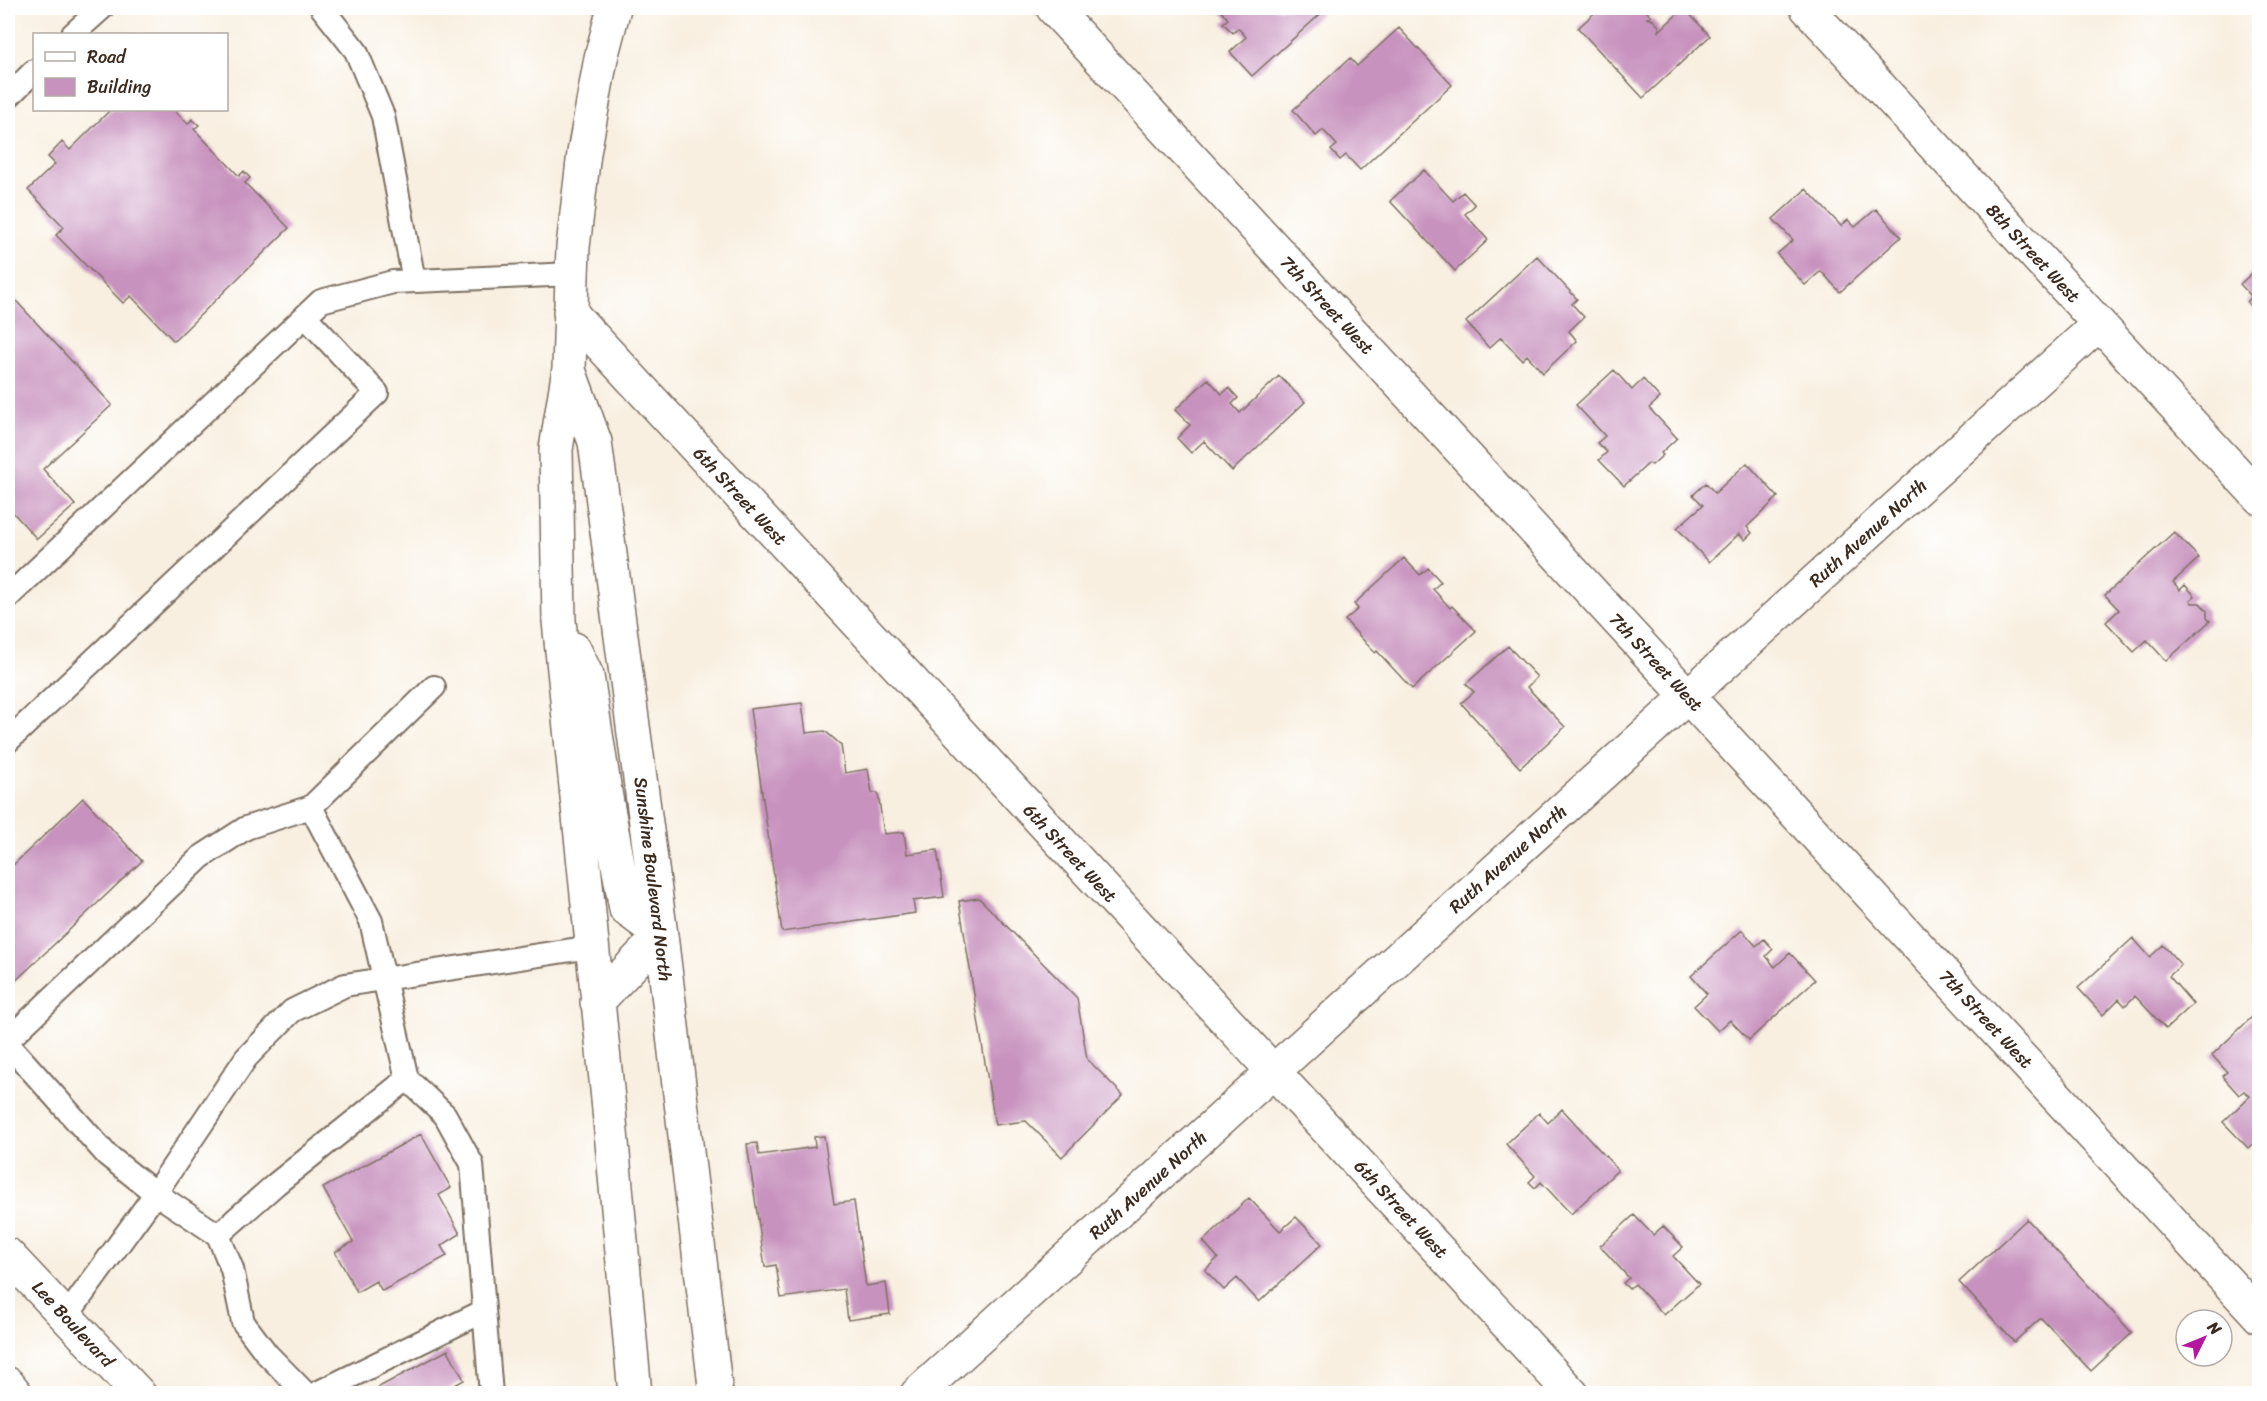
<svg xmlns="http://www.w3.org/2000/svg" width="2267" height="1401" font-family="Sriracha,sans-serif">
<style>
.building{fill:#c792be}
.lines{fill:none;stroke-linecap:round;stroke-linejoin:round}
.lane-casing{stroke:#7d6f62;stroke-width:26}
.street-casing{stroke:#7d6f62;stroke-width:36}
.secondary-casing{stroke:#7d6f62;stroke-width:36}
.lane{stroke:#fff;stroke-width:22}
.street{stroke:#fff;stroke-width:33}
.secondary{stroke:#fff;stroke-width:33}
.labels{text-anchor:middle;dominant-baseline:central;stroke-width:6;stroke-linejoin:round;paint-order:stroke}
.street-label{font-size:18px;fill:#3b2a1e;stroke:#fff}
</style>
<rect width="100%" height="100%" fill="#fff"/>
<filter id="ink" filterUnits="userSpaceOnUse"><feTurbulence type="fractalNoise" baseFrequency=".0167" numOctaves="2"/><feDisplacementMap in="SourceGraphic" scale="12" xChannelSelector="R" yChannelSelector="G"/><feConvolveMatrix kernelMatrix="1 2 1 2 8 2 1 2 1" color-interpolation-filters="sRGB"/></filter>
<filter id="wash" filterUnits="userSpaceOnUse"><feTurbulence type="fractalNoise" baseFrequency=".008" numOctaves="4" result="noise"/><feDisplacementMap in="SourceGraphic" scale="24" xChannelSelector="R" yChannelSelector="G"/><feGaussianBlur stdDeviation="1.35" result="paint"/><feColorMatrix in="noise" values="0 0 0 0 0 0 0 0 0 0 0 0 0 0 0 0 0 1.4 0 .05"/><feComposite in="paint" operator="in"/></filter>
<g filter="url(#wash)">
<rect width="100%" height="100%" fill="#f8efe0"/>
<g id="blocks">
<path class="building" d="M1218,8H1327L1252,76L1230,52L1246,37L1238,28L1233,33L1223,23L1228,19Z
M1600,8H1643L1651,16L1647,18L1653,20L1659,26V31L1684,8L1710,36L1643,98L1578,28Z
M1399,28L1452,85L1360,170L1346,155L1340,160L1331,150L1337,145L1323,130L1316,136L1293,110L1350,58L1357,66Z
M107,110H174L188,124L192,119L199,125L194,129L239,176L244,171L250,178L245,183L289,228L174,341L131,296L123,303L56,235L64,227L28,190L55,164L48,157L62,142L70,150L109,111Z
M1424,170L1453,201L1463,192L1475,205L1465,214L1488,240L1455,271L1390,201Z
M1806,189L1841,226L1848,220L1855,227L1876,209L1901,237L1840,292L1821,271L1805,285L1777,254L1793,240L1773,219Z
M1537,256L1577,299L1572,304L1584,317L1569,331L1577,341L1543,373L1527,355L1522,360L1501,337L1489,348L1466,322Z
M2260,266V316L2247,302L2252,297L2240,284Z
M8,292L112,405L43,469L75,505L37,539L8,507Z
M1614,370L1632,390L1643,379L1660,398L1649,408L1677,438L1661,453L1663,455L1652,465L1649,463L1624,486L1599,460L1607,452L1597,443L1605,436L1576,405Z
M1279,376L1305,402L1232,471L1204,441L1191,453L1177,438L1190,425L1175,410L1208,379L1222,394L1229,388L1238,398L1232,404L1240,413Z
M1747,463L1778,497L1747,527L1752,533L1745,540L1739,534L1709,562L1677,528L1703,505L1693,495L1706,483L1715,493Z
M2174,532L2199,558L2173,582L2180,590L2185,585L2195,596L2190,600L2192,603H2200L2207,611V618L2210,621L2166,661L2147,640L2134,652L2106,622L2119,610L2105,595Z
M1404,558L1420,575L1428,568L1441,582L1433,589L1450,608L1452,606L1476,631L1412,689L1377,651L1375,653L1345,620L1358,609L1354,604Z
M1508,646L1537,677L1527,687L1565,727L1520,768L1461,703L1474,692L1466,684Z
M802,703L806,733L825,731L841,745L845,773L868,769L872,793H878L884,834L904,832L907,854L937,850L944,897L913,901L915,913L782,932L750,709Z
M83,798L142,861L8,988V870Z
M979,898L1077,998L1087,1059L1123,1095L1062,1157L1026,1121L995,1125L959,901Z
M1742,930L1756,946L1764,939L1773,949L1766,956L1775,967L1790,953L1815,980L1749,1040L1730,1020L1718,1031L1694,1006L1707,994L1691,976Z
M2133,938L2150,957L2163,945L2181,965L2169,976L2193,1004L2166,1029L2135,996L2125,1006L2119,999L2103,1015L2078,988Z
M2252,1017L2260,1025V1137L2248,1148L2223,1122L2250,1096L2244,1091L2239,1095L2222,1076L2227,1072L2212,1055Z
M1562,1109L1618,1170L1571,1214L1541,1182L1535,1188L1529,1182L1535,1176L1506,1144L1539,1113L1548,1123Z
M421,1134L451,1188L439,1195L460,1234L441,1246L447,1256L382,1291L376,1281L357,1292L335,1252L353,1242L323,1188Z
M824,1136L834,1204L854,1201L866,1286L886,1283L890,1314L848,1320L844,1289L781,1298L776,1265L765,1267L747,1144L757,1143L759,1155L815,1147L814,1137Z
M1249,1198L1280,1231L1296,1217L1322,1244L1259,1302L1237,1278L1224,1290L1205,1270L1218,1258L1203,1241Z
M1634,1215L1653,1235L1663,1226L1683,1247L1673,1256L1699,1284L1664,1315L1635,1284L1629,1289L1623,1283L1629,1278L1600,1246Z
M2027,1219L2132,1333L2091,1371L2041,1318L2014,1342L1959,1282Z
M448,1350L464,1380L439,1394H366Z"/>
</g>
</g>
<g filter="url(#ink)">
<use href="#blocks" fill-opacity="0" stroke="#7d6f62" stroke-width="1.5"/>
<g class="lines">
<defs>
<path id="lane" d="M322,8L356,51L383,116L414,281
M73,34L102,8
M8,97L34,71
M8,597L321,301L393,282L572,274
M8,741L377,393L305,316
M311,807L371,921L407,1079L445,1115L472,1164L491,1394
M8,1040L201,857L246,828L311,807L434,687
M8,1044L107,1155L155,1193L218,1235L232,1269L243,1322L267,1354L306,1394
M218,1235L276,1184L407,1079
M66,1317L148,1204L246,1058L292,1011L345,985L591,947
M315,1394L484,1311"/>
<path id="street" d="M1053,8L2260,1317
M1807,8L2260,498
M570,312L1572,1394
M917,1394L2099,324"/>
<path id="secondary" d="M614,8L601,58L584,153L573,247L569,369L556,449L559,621L608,1099L635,1394
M570,373L595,442L661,935L716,1394
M574,649L587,676L605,792L626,909L661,935
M597,1002L661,935
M8,1255L139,1394
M8,1384L16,1394"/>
</defs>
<use href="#lane" class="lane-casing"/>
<use href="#street" class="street-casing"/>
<use href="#secondary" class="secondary-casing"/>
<use href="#lane" class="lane"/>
<use href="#street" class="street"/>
<use href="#secondary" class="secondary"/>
</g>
</g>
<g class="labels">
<g class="street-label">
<text transform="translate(2033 253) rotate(47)">8th Street West</text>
<text transform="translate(1327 305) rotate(47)">7th Street West</text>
<text transform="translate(740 496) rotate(47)">6th Street West</text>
<text transform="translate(1868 533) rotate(-42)">Ruth Avenue North</text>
<text transform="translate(1656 662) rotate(47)">7th Street West</text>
<text transform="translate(1070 853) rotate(47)">6th Street West</text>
<text transform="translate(1508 859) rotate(-42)">Ruth Avenue North</text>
<text transform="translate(653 879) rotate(83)">Sunshine Boulevard North</text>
<text transform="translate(1986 1019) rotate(47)">7th Street West</text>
<text transform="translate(1148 1185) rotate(-42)">Ruth Avenue North</text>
<text transform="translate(1401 1209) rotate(47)">6th Street West</text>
<text transform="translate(73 1324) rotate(47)">Lee Boulevard</text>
</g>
</g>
<rect width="2267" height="1401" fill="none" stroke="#fff" stroke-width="30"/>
<rect x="33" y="33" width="195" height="78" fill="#ffffff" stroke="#b1aaa5" stroke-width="1.5"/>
<rect x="45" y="52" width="30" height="9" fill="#ffffff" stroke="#b1aaa5" stroke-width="1.5"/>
<text x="87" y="63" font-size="18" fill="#3b2a1e">Road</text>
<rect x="45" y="78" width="30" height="18" fill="#c792be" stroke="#b1aaa5" stroke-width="1.5"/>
<text x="87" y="93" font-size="18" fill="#3b2a1e">Building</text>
<g transform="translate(2204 1338) rotate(47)"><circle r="28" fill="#ffffff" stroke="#b1aaa5" stroke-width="1.5"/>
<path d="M0-4.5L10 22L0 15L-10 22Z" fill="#b5179e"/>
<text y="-9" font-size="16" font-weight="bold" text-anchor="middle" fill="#3b2a1e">N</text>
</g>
</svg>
